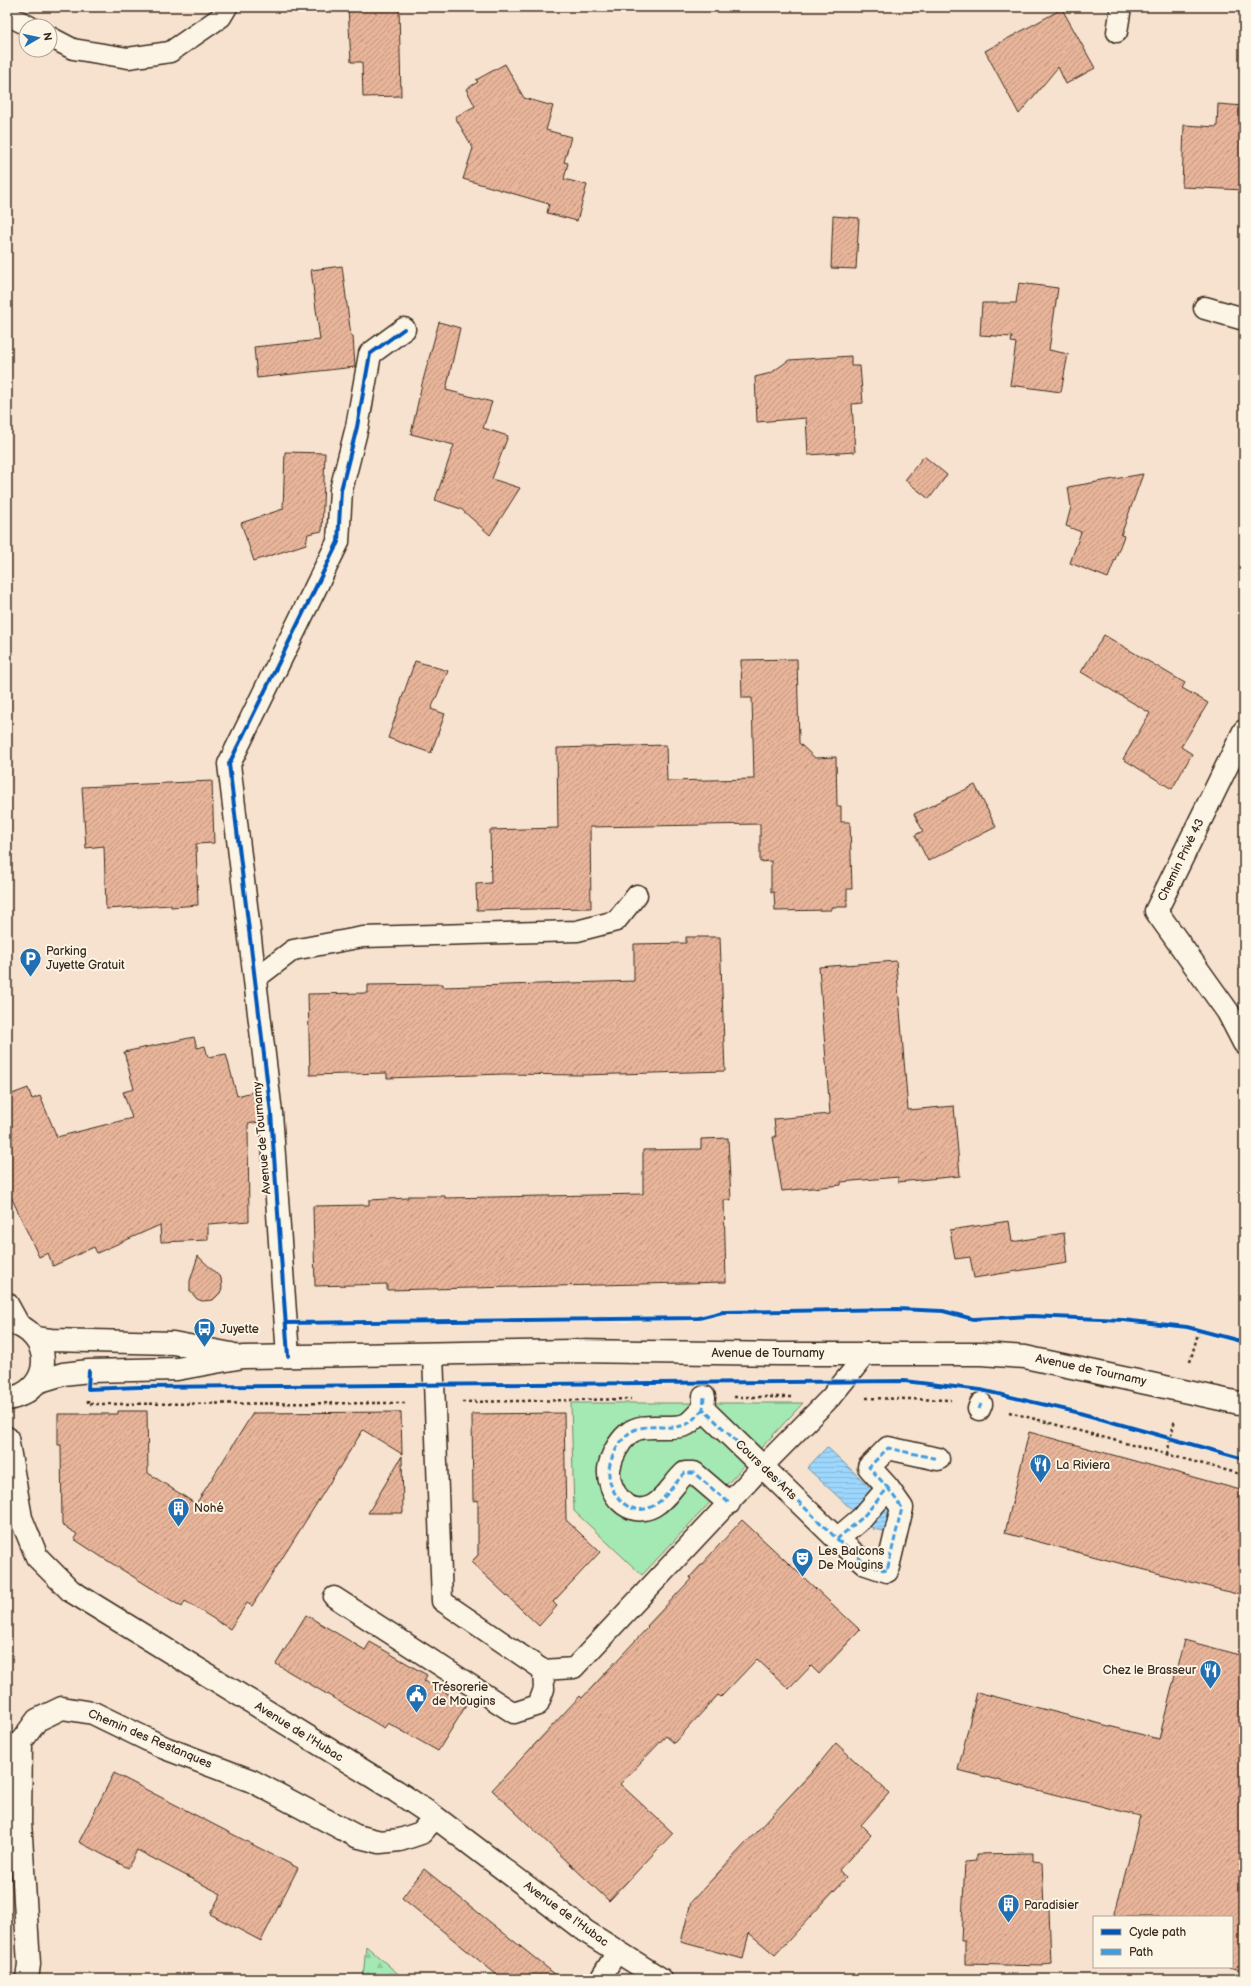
<svg xmlns="http://www.w3.org/2000/svg" width="1251" height="1986" font-family="'Balsamiq Sans',sans-serif">
<style>
.forest{fill:url(#forest-firs);stroke:#708a69}
.park{fill:#a4e9b4;stroke:#708a69}
.water{fill:url(#water-rules);stroke:#7692a4}
.building{fill:url(#building-hatch);stroke:#3b2a1e}
.lines{fill:none;stroke-linecap:round;stroke-linejoin:round}
.service-casing{stroke:#3b2a1e;stroke-width:23}
.pedestrian-casing{stroke:#3b2a1e;stroke-width:25}
.minor-casing{stroke:#3b2a1e;stroke-width:25}
.secondary-casing{stroke:#3b2a1e;stroke-width:25}
.path{stroke:#3b2a1e;stroke-width:2.5;stroke-dasharray:3 3;stroke-linecap:butt}
.service{stroke:#fcf5e5;stroke-width:20}
.pedestrian{stroke:#fcf5e5;stroke-width:22}
.minor{stroke:#fcf5e5;stroke-width:22}
.secondary{stroke:#fcf5e5;stroke-width:22}
.quiet{stroke:#3f9ce0;stroke-width:3;stroke-dasharray:6 3;stroke-linecap:butt}
.cycleway-casing{stroke:#fcf5e5;stroke-width:6}
.cycleway{stroke:#0057b8;stroke-width:4}
.labels{text-anchor:middle;dominant-baseline:central;stroke-width:4;stroke-linejoin:round;paint-order:stroke}
.street-label{font-size:12px;fill:#3b2a1e;stroke:#fcf5e5}
.poi-label{font-size:12px;fill:#3b2a1e;stroke:#fcf5e5;text-anchor:start}
</style>
<defs>
<pattern id="forest-firs" width="22" height="20" patternUnits="userSpaceOnUse"><rect width="22" height="20" fill="#a4e9b4"/><path d="M5 1l3.5 6h-7zM16 11l3.5 6h-7z" fill="#8ec89a"/></pattern>
<pattern id="water-rules" width="6" height="5" patternUnits="userSpaceOnUse"><rect width="6" height="5" fill="#9dd7fd"/><path d="M0 2.5h6" fill="none" stroke="#88b9d8"/></pattern>
<pattern id="building-hatch" width="6" height="6" patternUnits="userSpaceOnUse"><rect width="6" height="6" fill="#e8b59a"/><path d="M-1 1l2-2M0 6l6-6M5 7l2-2" fill="none" stroke="#bd937d"/></pattern>
</defs>
<rect width="100%" height="100%" fill="#f6e2ce"/>
<filter id="ink" filterUnits="userSpaceOnUse"><feTurbulence type="fractalNoise" baseFrequency=".025" numOctaves="2"/><feDisplacementMap in="SourceGraphic" scale="8" xChannelSelector="R" yChannelSelector="G"/><feConvolveMatrix kernelMatrix="1 2 1 2 8 2 1 2 1" color-interpolation-filters="sRGB"/></filter>
<g filter="url(#ink)">
<path class="forest" d="M366,1946L404,1979H363Z"/>
<path class="park" d="M571,1403H803L642,1575L574,1511Z"/>
<path class="water" d="M827,1447L894,1510L889,1532L873,1529L807,1468Z"/>
<path class="building" d="M348,7H399L401,96L363,97L362,62H351Z
M1062,9L1095,68L1066,84L1058,67L1019,114L985,51Z
M505,64L524,98L553,106L546,130L571,137L564,162L568,163L564,179L587,185L577,221L547,213L549,204L463,179L473,148L455,117L475,106L466,89L478,82L476,80Z
M1218,104L1244,106V190L1182,187L1184,125L1217,127Z
M833,216L859,218L856,269L831,268Z
M342,266L351,336H353L355,367L257,378L254,347L320,340L311,270Z
M1019,283L1058,288L1049,350L1068,354L1061,392L1010,385L1016,343L1011,342L1012,337L980,335L982,303H1016Z
M439,322L460,328L446,390L492,402L483,428L508,436L492,479L520,488L490,535L461,509L435,500L454,445L411,434L422,384Z
M851,356V366H860L863,403L852,404L855,452L808,455L806,418L757,422L755,377L771,373L789,360Z
M285,452L325,453L322,531L308,534L306,544L254,561L241,523L283,509Z
M924,456L947,475L929,499L905,480Z
M1143,474L1121,535L1124,536L1108,578L1070,563L1081,532L1066,526L1071,507L1068,487Z
M1104,635L1185,683L1182,688L1208,703L1181,747L1192,754L1172,789L1123,759L1150,713L1081,672Z
M797,659L799,743L815,758L836,757L837,806H841V822H850L852,889H847V907H831V910L775,911L774,892H771V861L760,862V824L590,827L591,908L477,910L476,884L491,883L490,830L558,828L557,748L666,745L667,781L754,779L752,698H742L741,660Z
M415,661L448,671L431,709L445,714L431,753L388,738Z
M212,781L214,843L196,844L198,905L171,907V905L106,909L104,846L86,848L82,787Z
M975,785L996,827L928,861L915,835L923,831L914,814Z
M686,937H720L725,1071L582,1075L504,1074L387,1078V1073L310,1075L308,994L368,993V985L443,984V987L634,981V944L686,943Z
M896,961L908,1110L954,1106L960,1176L898,1182V1177L841,1182V1185L782,1191L773,1137H776L774,1119L830,1114L819,967Z
M194,1037L197,1048L205,1046L208,1057L226,1054L237,1096L256,1091L259,1122L248,1124L249,1221L208,1224V1240L161,1242L160,1225L97,1253L94,1247L53,1266L48,1253L39,1257L7,1188V1096L28,1088L32,1099L40,1096L57,1137L132,1118L123,1092L134,1089L124,1052Z
M728,1138L731,1200H724L726,1282L387,1290V1284L315,1286L313,1206L369,1205V1200L408,1198V1196H445V1198L643,1194V1150L701,1149V1139Z
M1009,1221L1012,1242L1064,1233L1067,1263L974,1278L970,1257L955,1259L950,1230Z
M198,1256L221,1278L222,1288L220,1293L213,1300L202,1301L197,1299L190,1291V1281Z
M118,1411H147L148,1473L196,1504L253,1413L401,1412L402,1454L363,1430L252,1606L247,1603L230,1629L185,1601L182,1607L100,1556L74,1539L77,1534L62,1525L61,1445H58V1414H118Z
M564,1413L566,1520L600,1552L553,1602L557,1606L539,1626L471,1562L478,1555V1500L473,1501L472,1414Z
M1029,1432L1244,1491V1596L1005,1533Z
M402,1456L403,1513H368Z
M742,1520L860,1630L819,1674L811,1666L789,1689L757,1659L721,1697L718,1695L674,1743L666,1736L620,1784L673,1833L609,1901L492,1790L580,1696L582,1698L648,1627L647,1626L691,1579L690,1577Z
M306,1615L365,1650L370,1642L427,1675L424,1681L467,1704L438,1751L388,1723L384,1728L276,1664Z
M1184,1640L1244,1656V1971L1230,1967H1232V1917H1114L1140,1816L958,1770L977,1692L1159,1739Z
M836,1743L889,1793L861,1825L871,1835L839,1870L846,1878L775,1955L749,1933L743,1959L681,1942L691,1902L813,1771Z
M114,1773L298,1868L261,1941L210,1914L221,1894L137,1850L128,1868L79,1842Z
M1033,1853V1861L1042,1862L1044,1909H1049L1051,1963L1043,1964V1966L965,1964V1940H961L965,1862L976,1861V1854Z
M424,1869L561,1979H502L402,1898Z"/>
<g class="lines">
<defs>
<path id="service" d="M7,15L29,26
M1117,32L1121,7
M50,37L73,49L128,58L170,52L221,17L227,7
M255,979L293,950L363,937L577,931L616,921L637,895
M433,1354L442,1601L543,1670L574,1668L763,1466L831,1397L867,1353
M334,1597L514,1713L538,1705L544,1689L543,1670
M600,1979L617,1952"/>
<path id="pedestrian" d="M704,1397L703,1409L837,1539L862,1518L888,1488L869,1467L888,1448L938,1459
M703,1409C698,1414 691,1423 685,1425C667,1431 643,1421 628,1434C619,1442 611,1456 609,1469C607,1492 628,1519 653,1506C667,1498 674,1483 685,1473H694L729,1503
M979,1409L981,1404
M837,1539L866,1564L887,1571L902,1508L888,1488"/>
<path id="minor" d="M1205,308L1244,319
M1244,731L1156,911L1228,1012L1244,1043
M7,1304L18,1324
M288,1356L271,1113L229,764L338,542L341,490L357,427L370,354L404,329
M7,1438L21,1518L37,1557L71,1591L396,1791L435,1817L585,1931L661,1979
M27,1979L29,1964L20,1821L21,1742L37,1720L62,1708L93,1713L165,1748L252,1781L356,1836L380,1842L400,1840L421,1833L435,1817"/>
<path id="secondary" d="M7,1322C55,1331 55,1392 7,1399
M35,1338L51,1340L173,1343L231,1354
M37,1382L63,1374L89,1371L177,1369L243,1357L572,1351L781,1354H981L1025,1357L1244,1404"/>
</defs>
<use href="#service" class="service-casing"/>
<use href="#pedestrian" class="pedestrian-casing"/>
<use href="#minor" class="minor-casing"/>
<use href="#secondary" class="secondary-casing"/>
<path class="path" d="M1190,1362L1199,1330
M734,1397H791
M866,1398L951,1400
M88,1400V1404L407,1403
M462,1402L631,1399
M1009,1412L1244,1475
M1167,1454L1175,1419"/>
<use href="#service" class="service"/>
<use href="#pedestrian" class="pedestrian"/>
<use href="#minor" class="minor"/>
<use href="#secondary" class="secondary"/>
<path class="quiet" d="M704,1397L703,1409L837,1539L862,1518L888,1488L869,1467L888,1448L938,1459
M703,1409C698,1414 691,1423 685,1425C667,1431 643,1421 628,1434C619,1442 611,1456 609,1469C607,1492 628,1519 653,1506C667,1498 674,1483 685,1473H694L729,1503
M979,1409L981,1404
M837,1539L866,1564L887,1571L902,1508L888,1488"/>
<defs>
<path id="cycleway" d="M286,1323L699,1318L723,1312L897,1309L943,1311L973,1319L1032,1316L1123,1320L1187,1327L1244,1342
M288,1356L271,1113L229,764L338,542L341,490L357,427L370,354L404,329
M89,1371L88,1389L139,1387L904,1381L981,1390L1076,1412L1244,1459"/>
</defs>
<use href="#cycleway" class="cycleway-casing"/>
<use href="#cycleway" class="cycleway"/>
</g>
</g>
<defs>
<symbol id="parking-pin" viewBox="-11 -11 22 30"><path d="M0 17L-7.5 6A9.5 9.5 0 1 1 7.5 6Z" fill="#1f6fb2" stroke="#fcf5e5"/><path d="M-3.5-5.5H1a3.5 3.5 0 0 1 0 7H-1V5.5H-3.5ZM-1-3.4V-.6H.8a1.4 1.4 0 0 0 0-2.8Z" fill="#fff"/></symbol>
<symbol id="bus-pin" viewBox="-11 -11 22 30"><path d="M0 17L-7.5 6A9.5 9.5 0 1 1 7.5 6Z" fill="#1f6fb2" stroke="#fcf5e5"/><path d="M-5-6H5V4H4V6H2V4H-2V6H-4V4H-5ZM-3.5-4V0h7V-4ZM-3.5 1.2v1.5H-2V1.2ZM2 1.2v1.5H3.5V1.2Z" fill="#fff"/></symbol>
<symbol id="restaurant-pin" viewBox="-11 -11 22 30"><path d="M0 17L-7.5 6A9.5 9.5 0 1 1 7.5 6Z" fill="#1f6fb2" stroke="#fcf5e5"/><path d="M-5-6h1v4h1v-4h1v4h1v-4h1v5L-1.5 .5V6h-2V.5L-5-1ZM5-6V6H3V1.5H1.5Q1.5-4 5-6Z" fill="#fff"/></symbol>
<symbol id="building-pin" viewBox="-11 -11 22 30"><path d="M0 17L-7.5 6A9.5 9.5 0 1 1 7.5 6Z" fill="#1f6fb2" stroke="#fcf5e5"/><path d="M-4-6H4V6H1V3H-1V6H-4ZM-2.5-4.3h1.7v1.8h-1.7ZM.8-4.3h1.7v1.8H.8ZM-2.5-1h1.7V.8h-1.7ZM.8-1h1.7V.8H.8Z" fill="#fff"/></symbol>
<symbol id="theatre-pin" viewBox="-11 -11 22 30"><path d="M0 17L-7.5 6A9.5 9.5 0 1 1 7.5 6Z" fill="#1f6fb2" stroke="#fcf5e5"/><path d="M-5-5.5Q0-4 5-5.5V0Q5 5 0 6Q-5 5-5 0ZM-3.3-2.5H-1v1.5H-3.3ZM1-2.5H3.3v1.5H1ZM-2.8 1Q0 5.5 2.8 1Z" fill="#fff"/></symbol>
<symbol id="civic-pin" viewBox="-11 -11 22 30"><path d="M0 17L-7.5 6A9.5 9.5 0 1 1 7.5 6Z" fill="#1f6fb2" stroke="#fcf5e5"/><path d="M-.6-6.5H3V-4.5H.6V-3L4-1V1h2V6H-6V1h2V-1L-.6-3ZM-1.2 2.5V6h2.4V2.5Z" fill="#fff"/></symbol>
</defs>
<g fill-rule="evenodd">
<use href="#parking-pin" x="18" y="946" width="25" height="34"/>
<use href="#bus-pin" x="192" y="1316" width="25" height="34"/>
<use href="#restaurant-pin" x="1028" y="1452" width="25" height="34"/>
<use href="#building-pin" x="166" y="1496" width="25" height="34"/>
<use href="#theatre-pin" x="790" y="1546" width="25" height="34"/>
<use href="#restaurant-pin" x="1198" y="1658" width="25" height="34"/>
<use href="#civic-pin" x="404" y="1682" width="25" height="34"/>
<use href="#building-pin" x="996" y="1892" width="25" height="34"/>
</g>
<g class="labels">
<g class="street-label">
<text transform="translate(1181 860) rotate(-64)">Chemin Privé 43</text>
<text transform="translate(262 1138) rotate(-95)">Avenue de Tournamy</text>
<text x="768" y="1353">Avenue de Tournamy</text>
<text transform="translate(1091 1370) rotate(12)">Avenue de Tournamy</text>
<text transform="translate(766 1470) rotate(44)">Cours des Arts</text>
<text transform="translate(299 1732) rotate(32)">Avenue de l'Hubac</text>
<text transform="translate(150 1739) rotate(23)">Chemin des Restanques</text>
<text transform="translate(566 1914) rotate(36)">Avenue de l'Hubac</text>
</g>
<g class="poi-label">
<text x="46" y="951">Parking<tspan x="46" dy="14">Juyette Gratuit</tspan></text>
<text x="220" y="1329">Juyette</text>
<text x="1056" y="1465">La Riviera</text>
<text x="194" y="1508">Nohé</text>
<text x="818" y="1551">Les Balcons<tspan x="818" dy="14">De Mougins</tspan></text>
<text x="1196" y="1670" text-anchor="end">Chez le Brasseur</text>
<text x="432" y="1687">Trésorerie<tspan x="432" dy="14">de Mougins</tspan></text>
<text x="1024" y="1905">Paradisier</text>
</g>
</g>
<rect width="1251" height="1986" fill="none" stroke="#fcf5e5" stroke-width="24"/>
<rect x="12" y="12" width="1227" height="1962" fill="none" stroke="#3b2a1e" stroke-width="1.5" filter="url(#ink)"/>
<rect x="1093" y="1916" width="140" height="52" fill="#fcf5e5" stroke="#afa495"/>
<rect x="1101" y="1929" width="20" height="6" fill="#0057b8" stroke="#afa495"/>
<text x="1129" y="1936" font-size="12" fill="#3b2a1e">Cycle path</text>
<rect x="1101" y="1949" width="20" height="6" fill="#3f9ce0" stroke="#afa495"/>
<text x="1129" y="1956" font-size="12" fill="#3b2a1e">Path</text>
<g transform="translate(38 38) rotate(81)"><circle r="19" fill="#fcf5e5" stroke="#afa495"/>
<path d="M0-3L7 15L0 10L-7 15Z" fill="#1f6fb2"/>
<text y="-6" font-size="11" font-weight="bold" text-anchor="middle" fill="#3b2a1e">N</text>
</g>
</svg>
